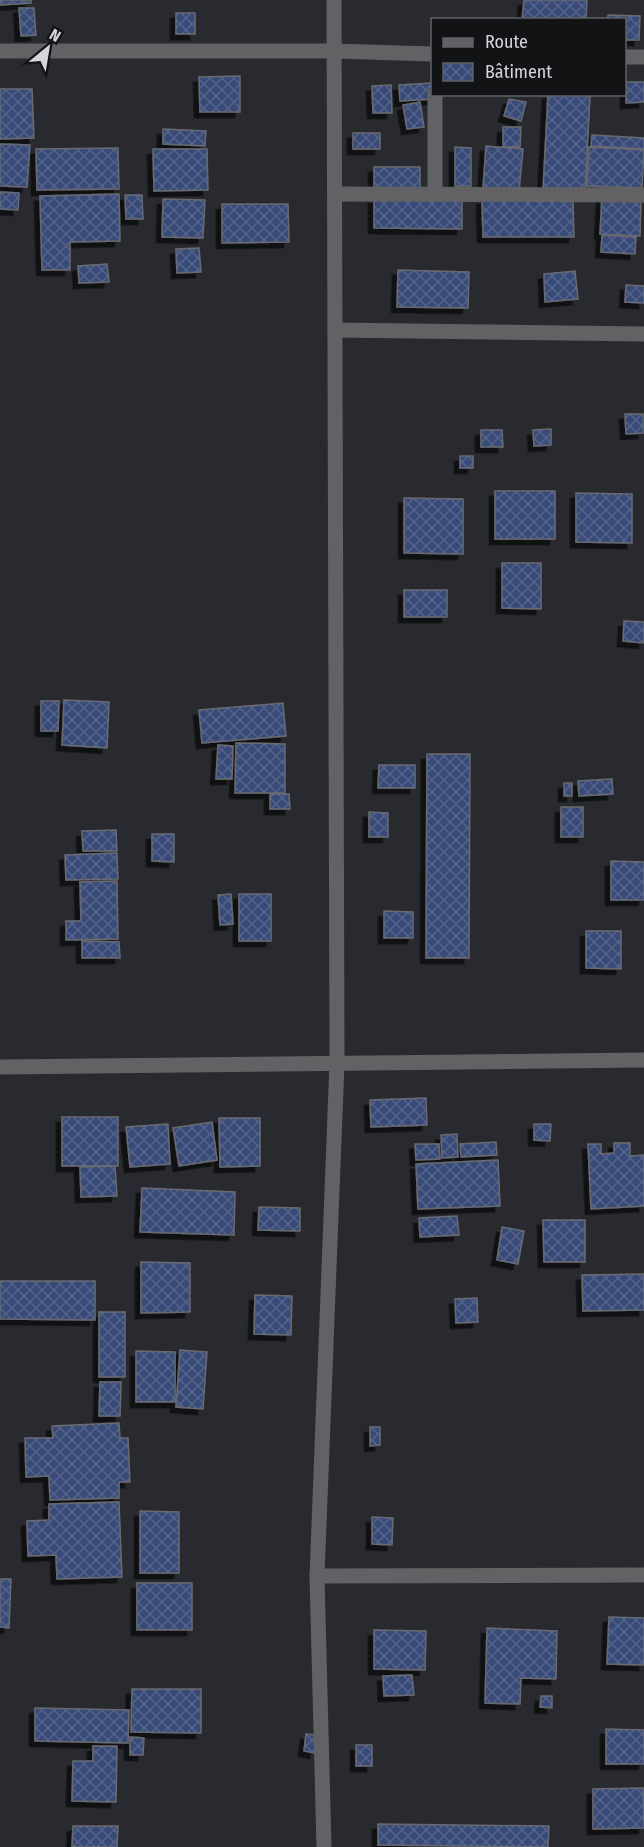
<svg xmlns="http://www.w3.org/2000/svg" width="644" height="1847" font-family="'Fira Sans Condensed',sans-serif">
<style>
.building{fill:url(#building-cross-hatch);stroke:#696b71;stroke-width:1.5;filter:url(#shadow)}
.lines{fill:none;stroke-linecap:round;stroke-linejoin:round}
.minor{stroke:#626265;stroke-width:15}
.tertiary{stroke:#626265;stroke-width:15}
</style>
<defs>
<pattern id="building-cross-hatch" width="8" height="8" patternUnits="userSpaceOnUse" patternTransform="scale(1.5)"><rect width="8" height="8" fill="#394b78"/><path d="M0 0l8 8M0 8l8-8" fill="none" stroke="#55648b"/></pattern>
<filter id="shadow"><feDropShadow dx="-5.5" dy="5.5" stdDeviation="0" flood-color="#0009"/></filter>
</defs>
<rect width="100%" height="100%" fill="#282a2f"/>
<path class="building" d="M0,0H31V3L0,5Z
M524,0H587L586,20H522Z
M19,8H34L36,35L21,36Z
M176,13H195V34H176Z
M608,15L640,16L639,40H624V20H607Z
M240,76V112H200L199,77Z
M626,82H644V102L626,103Z
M432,83L433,99L400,101L399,85Z
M391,85L392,113H373L372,86Z
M0,89H32L34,138L0,139Z
M548,94L590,96L585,193L543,191Z
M509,99L526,102L521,121L504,116Z
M420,102L424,127L407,129L403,105Z
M503,127H521L520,147H503Z
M163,129L206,131L205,146L163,144Z
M353,133H380V149H353Z
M592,135L644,138V149L591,146Z
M0,144L30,145L27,187L0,186Z
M486,146L523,149L519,192L483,189Z
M455,147L471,148V186H455Z
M589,147L644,150L642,188L587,186Z
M118,148L119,189L37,190L36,149Z
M153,149H207L208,190L154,191Z
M374,167H420V189H374Z
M0,192L19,193L18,210L0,209Z
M119,194L120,241L70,242V270H42L40,196Z
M125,195H142L143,219H126Z
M602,196L641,198L640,236L600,234Z
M374,198L462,199V229L374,228Z
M163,199L205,200L203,238L162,237Z
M482,199H573L574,237H483Z
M222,204H288L289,242L222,243Z
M602,235L636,237L635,254L601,252Z
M199,248L201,272L177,273L176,249Z
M107,264L109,282L79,283L78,266Z
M398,270L469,272L468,308L397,307Z
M575,271L578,299L545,302L544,274Z
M626,285L644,286V303L625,302Z
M625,414H643V433L626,434Z
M551,429V445L534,446L533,430Z
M481,430H502L503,447H481Z
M460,456H473V468H460Z
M495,491H555V539H495Z
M576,493L632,494V543L576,542Z
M404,498L463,499V554L404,553Z
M502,563H541V609L502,608Z
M404,590H447V617H404Z
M624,621L644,622V643L623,641Z
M64,700L109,702L107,748L62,745Z
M41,701H59L58,731H41Z
M283,703L286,736L202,743L199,710Z
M236,743L285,744V793H235Z
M218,745L233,746L232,779H216Z
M427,754H470L469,958H426Z
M379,765H415V788H378Z
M612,779L613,794L579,796L578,781Z
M564,783H572V796H564Z
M270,794H289L290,809H270Z
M561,807H583V837H561Z
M369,812L388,813V837H369Z
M116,830L117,851H83L82,831Z
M152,834H174V862L152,861Z
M117,853L118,879L66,880L65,855Z
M611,861L644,862V900H611Z
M117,881L118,939L66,940V921H81L80,882Z
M231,894L233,924L220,925L218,895Z
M239,894H271V941H239Z
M384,911L413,912V938H384Z
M586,931H621V969L586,968Z
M82,941L119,942L120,958H82Z
M426,1098L427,1125L371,1127L370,1100Z
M62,1117H118V1166H62Z
M219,1118H260V1166L220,1167Z
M212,1122L217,1160L179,1166L173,1128Z
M168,1124L170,1164L130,1167L126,1127Z
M534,1124H551L550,1141L534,1140Z
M457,1134L458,1157L442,1158L441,1135Z
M496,1142L497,1155L461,1157L460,1144Z
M614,1143H630V1156L644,1155V1206L591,1209L588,1144H601V1154L614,1153Z
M415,1144H439L440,1159L416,1160Z
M498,1160L500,1206L418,1209L416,1164Z
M115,1166L117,1196L81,1197L80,1167Z
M142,1188L235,1192L234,1235L140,1232Z
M259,1207L300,1208V1231L258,1230Z
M457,1216L459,1235L420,1237L419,1218Z
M543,1220H585V1262H544Z
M502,1227L524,1231L518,1264L497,1260Z
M141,1262L190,1263V1312L141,1313Z
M644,1274V1310L583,1311L582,1275Z
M0,1281H95V1320L0,1319Z
M255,1295L292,1296L291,1335L254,1334Z
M477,1298L478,1322L456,1323L455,1299Z
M99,1312H125V1377H99Z
M180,1350L207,1352L203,1409L176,1407Z
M136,1351L175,1352V1402H136Z
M100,1382H121L120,1416H99Z
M119,1423L120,1438H128L130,1482H119V1498L50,1500L49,1476L26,1477L25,1438H53L52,1426Z
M370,1427H380V1445L370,1446Z
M119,1502L122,1577L57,1579L56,1555L28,1556L27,1521L49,1520V1504Z
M140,1511L179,1512V1573H140Z
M372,1517L393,1518L392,1545L372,1544Z
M0,1579H11L9,1628L0,1627Z
M137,1583H192V1630H137Z
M609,1617L644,1618V1665L607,1664Z
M487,1628L557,1631L556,1679L521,1678L520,1704L485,1703Z
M374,1630L426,1631L425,1670L374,1669Z
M412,1675L414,1695L384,1696L383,1676Z
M132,1689H201V1733L131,1732Z
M541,1696H552V1708L540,1707Z
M35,1708L129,1710L128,1743L35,1741Z
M606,1729L644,1730V1764H606Z
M306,1734L317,1735L315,1753L304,1751Z
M130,1737L144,1738L143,1755H130Z
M356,1745H372V1766H356Z
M93,1746H117L116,1802L72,1801L73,1761H93Z
M643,1788L644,1828L593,1829V1789Z
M378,1824L549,1826L548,1847L378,1845Z
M73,1826H118L117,1847H72Z"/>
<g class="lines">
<path class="minor" d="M0,51H334L432,54
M624,57H644
M435,94V194
M335,194L644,195
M335,330L644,334
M0,1067L644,1060
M317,1576L644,1575"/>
<path class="tertiary" d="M324,1847L317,1576L337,1063L334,0"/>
</g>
<rect x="431" y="18" width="195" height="78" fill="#121315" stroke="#606164" stroke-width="1.5"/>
<rect x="443" y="38" width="30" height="9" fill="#626265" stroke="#606164" stroke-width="1.5"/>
<text x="485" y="48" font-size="18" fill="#d5d6da">Route</text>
<rect x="443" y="63" width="30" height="18" fill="url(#building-cross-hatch)" stroke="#606164" stroke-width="1.5"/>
<text x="485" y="78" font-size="18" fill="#d5d6da">Bâtiment</text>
<g transform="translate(48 48) rotate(30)" stroke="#121315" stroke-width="4.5" paint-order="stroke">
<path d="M0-4.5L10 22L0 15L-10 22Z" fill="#d5d6da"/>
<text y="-9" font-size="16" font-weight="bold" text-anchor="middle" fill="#d5d6da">N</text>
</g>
</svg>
